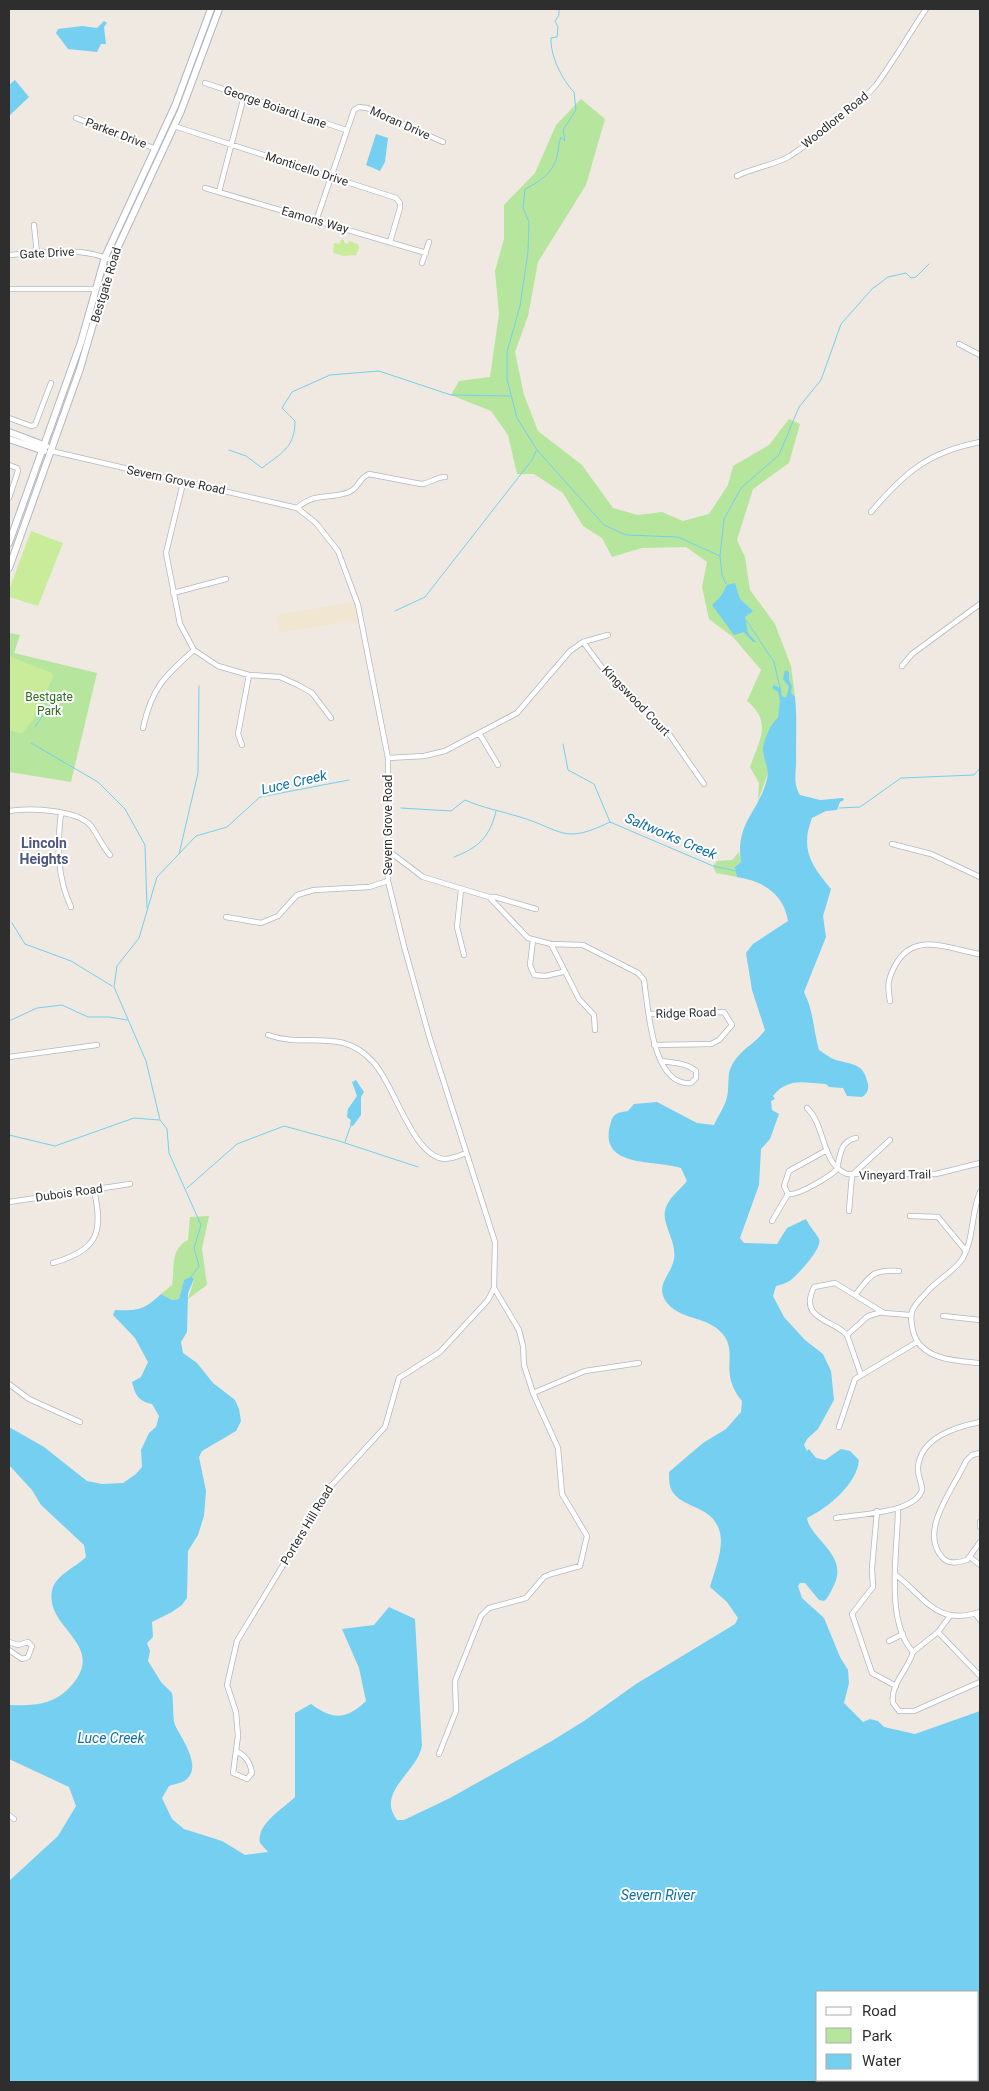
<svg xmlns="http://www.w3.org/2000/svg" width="989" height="2091" font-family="Roboto,sans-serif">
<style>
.education{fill:#f0e6d1}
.green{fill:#b6e59e}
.pitch{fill:#c9ec9a}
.water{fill:#75cff0;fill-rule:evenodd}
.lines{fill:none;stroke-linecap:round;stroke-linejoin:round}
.stream{stroke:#75cff0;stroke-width:1}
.minor-casing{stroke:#b4b7c1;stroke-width:6}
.secondary-casing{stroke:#b4b7c1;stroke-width:8}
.minor{stroke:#fff;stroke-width:4.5}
.secondary{stroke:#fff;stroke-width:6}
.labels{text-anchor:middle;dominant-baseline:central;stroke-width:4;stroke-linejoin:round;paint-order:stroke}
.street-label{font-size:12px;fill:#2e2e2e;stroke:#fff}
.park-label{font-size:12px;fill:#2c6e1b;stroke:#fff}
.water-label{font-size:14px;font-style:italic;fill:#0d6fa3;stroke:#fff}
.neighbourhood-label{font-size:14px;font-weight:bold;fill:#4d5680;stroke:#fff}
</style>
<rect width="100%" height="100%" fill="#efe9e1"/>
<path class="education" d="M356,602L360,620L280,633L277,615Z"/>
<path class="green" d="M581,99L605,119L586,185L538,262L528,316L515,352L524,395L538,431L582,465L613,508L638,515L662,512L683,521L709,514L728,485L733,466L769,445L789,419L800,424L789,463L753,489L737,540L745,557L750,590L775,624L791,666L795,697L758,801L759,783L750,767C759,741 773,722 747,701L761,670L733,637L709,619L702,587L707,562L686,547L642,548L612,557L602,538L583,526L563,493L534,474H517L508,435L491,411L451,395L459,381L490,377L499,314L495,271L504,239V205L535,173L556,125Z
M9,633L20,635L14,653L97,673L71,782L9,772Z
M739,852L741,862L736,867L737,877L716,873L713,866L717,861L732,860Z
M209,1216L202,1249L207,1285L188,1299L194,1280H184L179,1299L172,1300L161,1294L172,1285C175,1267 170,1249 188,1240L190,1217Z"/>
<path class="pitch" d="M341,239L344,240V243L348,244L349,241L358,244L359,248L356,255L344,256L333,253L334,243L340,244Z
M31,531L63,543L38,606L9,597V590Z
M9,656L52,673L53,677L33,720L22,734L9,730Z"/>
<path class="water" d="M104,21L107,23L104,27L106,44H101L97,52L68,49L56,33L58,29L82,26L97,28Z
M15,80L29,97L9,116V85Z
M376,134L388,138L385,162L380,171L366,165Z
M735,583L740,599L753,611L745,617L748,633L756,642H753L744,632L734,635L712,605L721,596L727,585Z
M785,670L789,672V680L792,686L791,693L795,697C797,717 796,737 796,757C797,771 792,782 800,795L820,800L843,798L844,800L840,802L837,810L826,811L812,818C800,849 811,865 831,889L823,916L826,937L804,992C814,1012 813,1029 819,1050C825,1054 833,1060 840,1061C857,1065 864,1066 868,1084C869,1090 867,1094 862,1097L847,1096L843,1088L829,1087L826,1084C804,1083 788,1077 773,1096L775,1099L771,1101L772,1110L779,1114L770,1139L761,1149L759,1185L740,1238L744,1243L777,1244L787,1228L806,1219C809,1226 816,1233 819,1239C823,1248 798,1274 791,1280C787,1283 781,1285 776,1286L773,1296L784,1317L805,1340L823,1354L831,1371L834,1400L818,1429L807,1439L804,1445L807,1451L809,1449L816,1458L825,1460L841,1449L850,1451L859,1460C857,1484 828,1508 807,1518C810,1539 849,1555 834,1585C831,1591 829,1597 824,1601L819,1600L805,1583H800L798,1586L802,1598L824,1618L840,1657L848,1670L849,1683L844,1703L863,1722L870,1719L878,1721L884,1727L915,1734L980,1711V2082H9V1881L58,1836L76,1806L69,1787L9,1759V1705C34,1706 54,1705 71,1686C108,1644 45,1629 52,1591C55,1575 75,1568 86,1557L84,1545L41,1505L32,1490L9,1465V1427L44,1447L87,1481L102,1484L123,1483L136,1474L142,1467L141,1450L149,1433L156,1427L159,1416L152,1404C139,1402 135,1395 132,1382L141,1377L148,1362L135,1338L113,1315L115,1310C138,1311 144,1310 161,1294L172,1300L179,1299L184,1280L191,1277L194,1279L188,1293L187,1332L181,1342L183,1353L197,1363L213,1383L235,1400L239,1409L241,1421L236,1431L202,1451L199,1457L206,1491L204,1516L198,1535L188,1551L187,1598L182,1605L172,1612L152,1622L153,1637L147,1643L150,1651L148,1661L161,1682L172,1693C174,1703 172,1716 175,1725C181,1738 202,1765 187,1779C183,1783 174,1784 169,1786L162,1798L172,1819L184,1829L222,1841L245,1855L268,1852L260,1843C256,1824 283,1809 295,1797V1713L311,1704C333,1720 346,1720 366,1701L359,1668L342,1629L374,1625L389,1607L415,1619L422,1745C419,1771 375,1792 397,1820H404L450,1798L550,1742L584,1721L636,1684L735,1624L738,1618L727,1602L710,1587C714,1572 724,1549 720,1533C714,1505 682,1509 672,1491C669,1486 669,1478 669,1472L703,1443L726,1429L741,1412L742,1401C719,1373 737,1357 725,1337C711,1316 683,1321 668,1304C653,1286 671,1276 674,1259C677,1242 662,1224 665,1211C667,1199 679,1191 687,1181L681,1168C654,1159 596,1169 611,1122C613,1113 620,1112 628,1111L634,1104L657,1102L697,1123L714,1125C718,1116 725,1106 727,1097C730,1085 726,1074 733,1063C741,1049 756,1043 765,1030L752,990L746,953L753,944L788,921C784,894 763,881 737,877L735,867L741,862C735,823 759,812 767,779C770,769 763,759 763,749C764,739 771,723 778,718L780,701L778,692L772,688L774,685L780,688L782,696L786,698L789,687L783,679ZM818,1992H978V2080H818Z
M356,1080L364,1092L361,1097V1115L353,1126L350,1125L351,1120L347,1117L348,1109L357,1096L352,1082Z"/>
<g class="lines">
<path class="stream" d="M559,9V15L555,21L558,27L557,37L551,38C550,55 562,80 574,92L576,110L563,130L565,141L561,137C558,143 559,150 557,156C554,172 538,183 525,189L523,208L529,222L528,252L520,306L507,352V379L517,418L537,450L604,525L626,535L678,537L720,556L722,575L726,584
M229,450L246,456L262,468C281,453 295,448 295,421L282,408L292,392L330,375L379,371L451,395L510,396
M720,556L724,519L741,488L779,455L799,407L821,380L841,324L872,289L888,277L906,273L911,278L916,277L929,264
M395,611L425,597L532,460L536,451
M746,620L774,662L781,692
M35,727L57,694
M31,743L98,782L125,809L145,845L147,908
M563,744L568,770L594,784L610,822
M401,808L451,811L465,800C483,808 501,811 520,817C563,830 563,845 610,822L713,866L736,871
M839,808L860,807L901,778L974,775L980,768
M179,854L198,773L199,686
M454,857C478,848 490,837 496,811
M12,923L25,944L71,961L112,986
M9,1021L37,1008L62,1005L88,1017H109L127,1020
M9,1135L55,1146L134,1118L159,1120
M345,1142L351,1125
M187,1188L237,1144L284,1126L339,1141L418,1167
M191,1277L199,1266L194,1248L201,1225L169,1153L167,1129L160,1120L146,1061L114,987L117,966L139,938L157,877L196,836L227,827L260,797L349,780"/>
<defs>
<path id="minor" d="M205,83L346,130
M76,118L156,149
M174,126L396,198L400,203V208L390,242
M737,176C754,167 773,166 790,156C811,142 861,104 876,85C894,61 909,34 926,9
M205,188L426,253
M219,192L244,96
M316,221L354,110L359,107L367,108L443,142
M34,225L37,253
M9,255C44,253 80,245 113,261
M422,263L429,242
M9,289H95
M959,344L980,355
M9,418L31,426L35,425L51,383
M51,451L297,508L316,523L338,551L358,605L388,758V881L404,946L429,1036L495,1242L494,1288L519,1330L523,1346L524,1365L533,1393L558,1448L562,1494L587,1536L580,1566L551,1574L544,1577L526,1598L489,1608L481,1616L455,1681L456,1711L439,1754
M9,465L17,468L18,471L9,498
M183,483L166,553L180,624L194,650L218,666L249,675L280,677L298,685L312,693L331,718
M297,508C316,491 330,500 349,492C358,489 359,478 369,474L421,484C430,484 435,477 445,477
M871,512C904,473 928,452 980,442
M173,593L226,579
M583,642L610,678L636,700L669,734L704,784
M902,666L912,654L980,604
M143,728C152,687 165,676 194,650
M479,733L498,765
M242,745L238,734L249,675
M388,758L424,756L445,751L517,713L570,651L583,642L608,635
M9,811C28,808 77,809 91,826C98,835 102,846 110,855
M61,813C57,846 57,877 71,907
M892,844L931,854L980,877
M386,849L423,877L489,897L528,938L551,944L583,945L638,973L644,980C648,1007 652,1087 691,1083L696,1078V1071C687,1063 674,1063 662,1061
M461,890L457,927L464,955
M489,897H495L536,909
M226,917L261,923L278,916L297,895L314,890L369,887L388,881
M533,940L530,965L534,975L545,976L563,972
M551,944L579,999L594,1015L595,1030
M890,1001C887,985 888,978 896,964C915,930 951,950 980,954
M649,1014L724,1012L732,1025L719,1040L711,1044L654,1045
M268,1035C307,1049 342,1026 374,1063C395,1086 412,1155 444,1159C452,1159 459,1156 466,1153
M9,1057L97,1045
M807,1108C826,1126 821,1164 847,1174H936L980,1163
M837,1169C840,1156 840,1141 856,1138
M852,1175L890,1140
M980,1192C971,1213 974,1238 963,1258C954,1272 938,1279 927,1292C913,1307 908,1310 913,1331C920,1360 956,1361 980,1363
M788,1194L784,1186L789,1171L827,1150
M788,1194C798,1196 831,1176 837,1169
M9,1202L130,1184
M849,1211L852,1175
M910,1216L938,1217L966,1251
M772,1221L788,1194
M53,1263C97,1250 104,1234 94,1190
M856,1294C871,1274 874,1269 899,1271
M943,1316L980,1320
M847,1335L868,1316L882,1312
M861,1375L847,1335C833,1319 798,1320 814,1287L835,1283L884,1313L910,1315
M9,1384L29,1399L80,1422
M533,1393L585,1371L639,1363
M839,1427L855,1379L917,1342
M980,1453L972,1455L966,1461C955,1487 918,1530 942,1557C948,1565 958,1563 967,1560L980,1542
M898,1509C898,1549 884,1620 913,1652
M877,1511L872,1568L873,1587L852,1614L872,1673L896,1686
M836,1518C858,1514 914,1514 922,1490C922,1482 917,1476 918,1467C921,1437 956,1427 980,1422
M980,1522V1527
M970,1557L980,1565
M896,1575C927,1599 936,1626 980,1612
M975,1613L980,1620
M938,1632L980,1676
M889,1641L903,1634
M9,1642L18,1645L28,1642L32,1646L28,1657L22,1659L9,1650
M913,1652C908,1670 890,1684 893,1703L899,1711H914L980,1682
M913,1652L938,1632L950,1616
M238,1752C247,1757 250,1763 252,1773L247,1779L233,1773L238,1736L236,1712L227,1685L237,1641L331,1486L385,1427L399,1378L440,1352L488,1300L494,1288
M9,1815L14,1819"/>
<path id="secondary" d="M9,432L46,446
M9,439L44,451
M9,543L81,342L105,257L175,106L211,9
M9,568L80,369L105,283L116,251L181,111L219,9"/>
</defs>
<use href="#minor" class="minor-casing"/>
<use href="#secondary" class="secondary-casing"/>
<use href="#minor" class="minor"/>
<use href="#secondary" class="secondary"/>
</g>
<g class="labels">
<g class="street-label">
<text transform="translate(275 107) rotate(19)">George Boiardi Lane</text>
<text transform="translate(835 120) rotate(-39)">Woodlore Road</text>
<text transform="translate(400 123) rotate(24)">Moran Drive</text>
<text transform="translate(116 133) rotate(21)">Parker Drive</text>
<text transform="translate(307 169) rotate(18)">Monticello Drive</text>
<text transform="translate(315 220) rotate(16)">Eamons Way</text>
<text transform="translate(47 253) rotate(-3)">Gate Drive</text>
<text transform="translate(106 285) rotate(-73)">Bestgate Road</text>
<text transform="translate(176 480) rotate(12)">Severn Grove Road</text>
<text transform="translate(636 701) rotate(46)">Kingswood Court</text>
<text transform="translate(388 825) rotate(-90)">Severn Grove Road</text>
<text transform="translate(686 1013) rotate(-2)">Ridge Road</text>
<text transform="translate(895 1175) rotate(-1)">Vineyard Trail</text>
<text transform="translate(69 1193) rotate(-8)">Dubois Road</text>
<text transform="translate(307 1525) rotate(-59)">Porters Hill Road</text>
</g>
<g class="park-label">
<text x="49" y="697">Bestgate<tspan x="49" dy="14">Park</tspan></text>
</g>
<g class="water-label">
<text transform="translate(294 782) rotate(-13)">Luce Creek</text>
<text transform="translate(671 836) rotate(23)">Saltworks Creek</text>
<text x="111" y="1738">Luce Creek</text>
<text x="658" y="1895">Severn River</text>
</g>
<g class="neighbourhood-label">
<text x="44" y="843">Lincoln<tspan x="44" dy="16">Heights</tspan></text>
</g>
</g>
<rect width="989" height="2091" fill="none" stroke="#2e2e2e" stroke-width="20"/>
<rect x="816" y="1991" width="162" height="90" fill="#ffffff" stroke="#ababab"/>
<rect x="826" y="2007" width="25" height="8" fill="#ffffff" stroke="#ababab"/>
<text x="862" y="2016" font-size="15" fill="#2e2e2e">Road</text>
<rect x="826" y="2028" width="25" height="15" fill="#b6e59e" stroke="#ababab"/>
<text x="862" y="2041" font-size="15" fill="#2e2e2e">Park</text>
<rect x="826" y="2054" width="25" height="15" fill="#75cff0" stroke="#ababab"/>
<text x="862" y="2066" font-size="15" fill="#2e2e2e">Water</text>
</svg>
